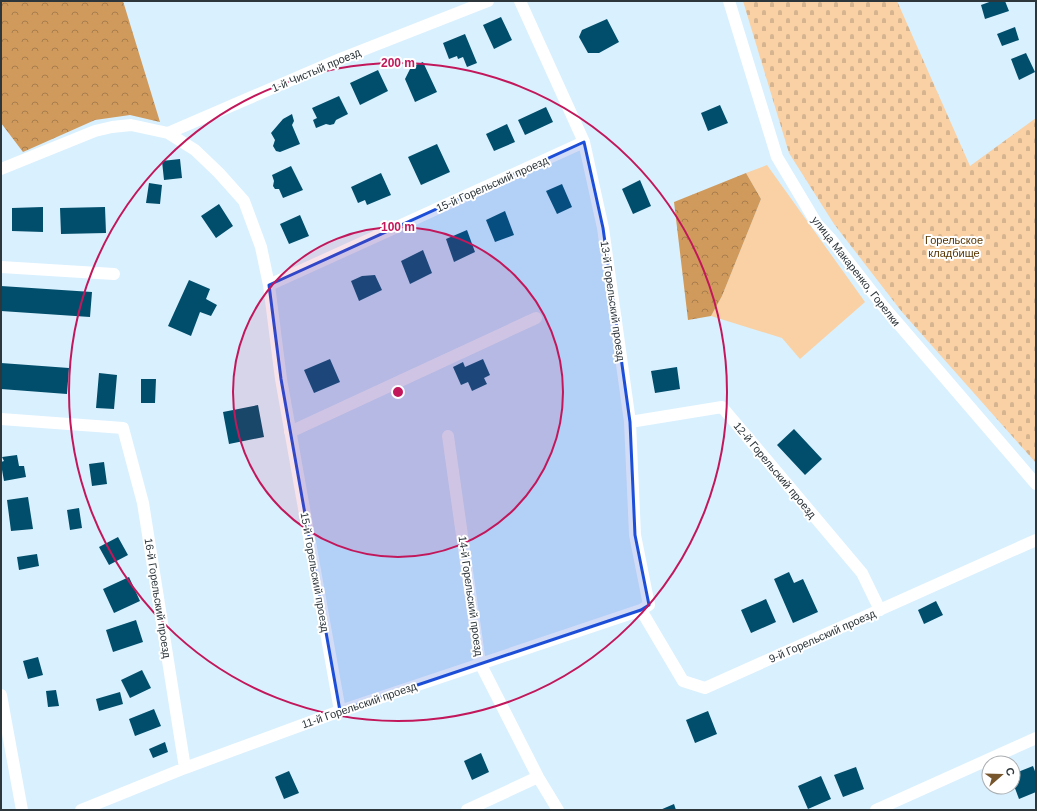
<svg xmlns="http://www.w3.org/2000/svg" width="1037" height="811" font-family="Helvetica,sans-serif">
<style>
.green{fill:#f9d1a5}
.forest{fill:url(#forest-crowns)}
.cemetery{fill:url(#cemetery-stones)}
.building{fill:#004e6b}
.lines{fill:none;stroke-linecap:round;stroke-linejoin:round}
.minor{stroke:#fff;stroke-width:12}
.marked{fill:#1d4ed8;fill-opacity:0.2;stroke:#1d4ed8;stroke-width:3;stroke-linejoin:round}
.ring{fill:none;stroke:#c2185b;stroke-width:2}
.labels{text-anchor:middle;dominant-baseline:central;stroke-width:4;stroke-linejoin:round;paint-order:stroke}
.street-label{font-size:11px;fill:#2d363b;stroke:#fff}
.park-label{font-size:11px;fill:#573400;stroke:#fff}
.centre{fill:#c2185b;stroke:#fff;stroke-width:2}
.ring-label{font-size:12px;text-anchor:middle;font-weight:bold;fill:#c2185b;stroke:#fff;stroke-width:4;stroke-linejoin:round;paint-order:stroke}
</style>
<defs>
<pattern id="forest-crowns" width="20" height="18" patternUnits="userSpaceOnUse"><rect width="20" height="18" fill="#d09a5c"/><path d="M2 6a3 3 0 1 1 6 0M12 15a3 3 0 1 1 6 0" fill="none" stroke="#a97e4d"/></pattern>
<pattern id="cemetery-stones" width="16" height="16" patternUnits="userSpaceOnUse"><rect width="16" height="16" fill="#f9d1a5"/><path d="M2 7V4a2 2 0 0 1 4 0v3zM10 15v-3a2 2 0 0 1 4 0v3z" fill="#d6b48f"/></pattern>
</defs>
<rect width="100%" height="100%" fill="#d9f0fe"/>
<path class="green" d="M767,165L865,302L800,359L782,338L711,316L722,296L761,199L746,173Z"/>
<path class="forest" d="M1,1H123L160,122L130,115L95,120L23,152L1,123Z
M746,173L761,199L722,296L711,316L688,320L674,202Z"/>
<path class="cemetery" d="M743,1H897L970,166L1036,118V463L902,312L834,224L789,153Z"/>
<path class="building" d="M992,1H1005L1009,11L985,19L981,5Z
M501,17L512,40L494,49L483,25Z
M607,19L619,42L599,53H588L579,37L582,30Z
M1015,27L1019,40L1002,46L997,34Z
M465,34L477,63L467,67L463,57L458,59L457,56L449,59L443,43Z
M1026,53L1035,72L1019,80L1011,59Z
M423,62L437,92L415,102L405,79L411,67Z
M378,70L388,91L360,105L350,83Z
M339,96L348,114L336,120L334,124L330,125L326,124L316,128L313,120L317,118L312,108Z
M720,105L728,123L708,131L701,113Z
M546,107L553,122L525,135L518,120Z
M292,114L294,121L292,125L300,144L280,152L276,151L273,146L275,140L271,133L283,119Z
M507,124L515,142L494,151L486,134Z
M437,144L450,172L421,185L408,157Z
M180,159L182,178L164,180L162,161Z
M291,166L303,190L283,198L279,189H275L273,186L274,181L272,175Z
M381,173L391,195L367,205L365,200L358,203L351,187Z
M640,180L651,206L633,214L622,189Z
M149,183L162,185L160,204L146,203Z
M562,184L572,207L557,214L546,191Z
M219,204L233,226L216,238L201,216Z
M43,207V232L12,231V208Z
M105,207L106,233L61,234L60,208Z
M505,211L514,235L495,242L486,220Z
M300,215L309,236L289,244L280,224Z
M467,230L475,252L454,262L446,239Z
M423,250L432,273L410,284L401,261Z
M375,275L382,290L359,301L351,281L362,276Z
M189,280L210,289L206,299L217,305L211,316L200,312L191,336L168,326Z
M1,286L92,292L90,317L1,311Z
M330,359L340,382L314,393L304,370Z
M483,359L490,375L484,378L487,384L472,391L468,382L461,385L453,367L463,362L465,367Z
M1,363L69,368L67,394L1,389Z
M677,367L680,389L655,393L651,371Z
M99,373L117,375L114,409L96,408Z
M141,379H156L155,403H141Z
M258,405L264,437L229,444L223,412Z
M794,429L822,459L805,475L777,445Z
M17,455L19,466H24L26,477L4,481L1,464V462L4,461L2,457Z
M104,462L107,484L92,486L89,464Z
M28,497L33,529L11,531L7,500Z
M79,508L82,528L70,530L67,510Z
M118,537L128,555L109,565L99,547Z
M37,554L39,566L19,570L17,557Z
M789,572L794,583L803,579L818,612L793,623L774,579Z
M129,577L140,601L114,613L103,589Z
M766,599L776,622L751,633L741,610Z
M936,601L943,615L924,624L918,610Z
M136,620L143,642L113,652L106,630Z
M38,657L43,675L28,679L23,661Z
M142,670L151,688L130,698L121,680Z
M56,690L59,706L48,707L46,691Z
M120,692L123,704L99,711L96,699Z
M154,709L161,726L135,736L129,719Z
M708,711L717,734L695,743L686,720Z
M165,742L168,752L153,758L149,749Z
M481,753L489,772L472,780L464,761Z
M1033,766L1036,774V792L1019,799L1013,783V774Z
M856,767L864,789L843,797L834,775Z
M289,771L299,793L284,799L275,777Z
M821,776L831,799L808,809L798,786Z
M674,804L676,810H660Z"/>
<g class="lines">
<path class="minor" d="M729,1L777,157L817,224L830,238L883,306L1036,484
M168,133L340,59L488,1
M1,169L95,131L112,127L131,125L168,133L195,150L219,173L244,201L261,247L269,285
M1,267L114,274
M1,419L123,428L143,503L185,768
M630,422L722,407L862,573L880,610
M290,432L536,318
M448,436L480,663L538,777L558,810
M641,610L683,681L705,688L1036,540
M1,695L22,810
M340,711L281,379L269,285L584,142
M81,810L185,768L340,711L641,610L649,605L635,535L630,422L603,228L584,142L520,1
M467,810L538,777
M876,810L1036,738"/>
</g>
<path class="marked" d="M584,142L603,228L630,422L635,535L649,605L641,610L340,711L281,379L269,285Z"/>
<circle cx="398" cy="392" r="165" fill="#c2185b" fill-opacity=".12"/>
<g class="ring">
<circle cx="398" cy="392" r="165"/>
<circle cx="398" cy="392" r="329"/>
</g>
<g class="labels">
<g class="street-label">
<text transform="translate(316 70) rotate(-23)">1-й Чистый проезд</text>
<text transform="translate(492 184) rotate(-24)">15-й Горельский проезд</text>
<text transform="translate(856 271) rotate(52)">улица Макаренко, Горелки</text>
<text transform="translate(613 301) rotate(82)">13-й Горельский проезд</text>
<text transform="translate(775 470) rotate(50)">12-й Горельский проезд</text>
<text transform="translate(315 572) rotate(80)">15-й Горельский проезд</text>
<text transform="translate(471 596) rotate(82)">14-й Горельский проезд</text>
<text transform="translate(158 598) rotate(81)">16-й Горельский проезд</text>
<text transform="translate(822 636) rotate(-24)">9-й Горельский проезд</text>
<text transform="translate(359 705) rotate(-19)">11-й Горельский проезд</text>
</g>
<g class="park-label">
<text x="954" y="240">Горельское<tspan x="954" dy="13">кладбище</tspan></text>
</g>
</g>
<circle cx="398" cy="392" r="6" class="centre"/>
<g class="ring-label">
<text x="398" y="67">200 m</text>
<text x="398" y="231">100 m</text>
</g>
<rect width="1037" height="811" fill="none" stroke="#2d363b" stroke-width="4"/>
<g transform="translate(1001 775) rotate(70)"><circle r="19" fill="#ffffff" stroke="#abafb1"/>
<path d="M0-3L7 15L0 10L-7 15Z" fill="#77552d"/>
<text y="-6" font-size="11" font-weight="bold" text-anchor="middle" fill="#2d363b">С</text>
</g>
</svg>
